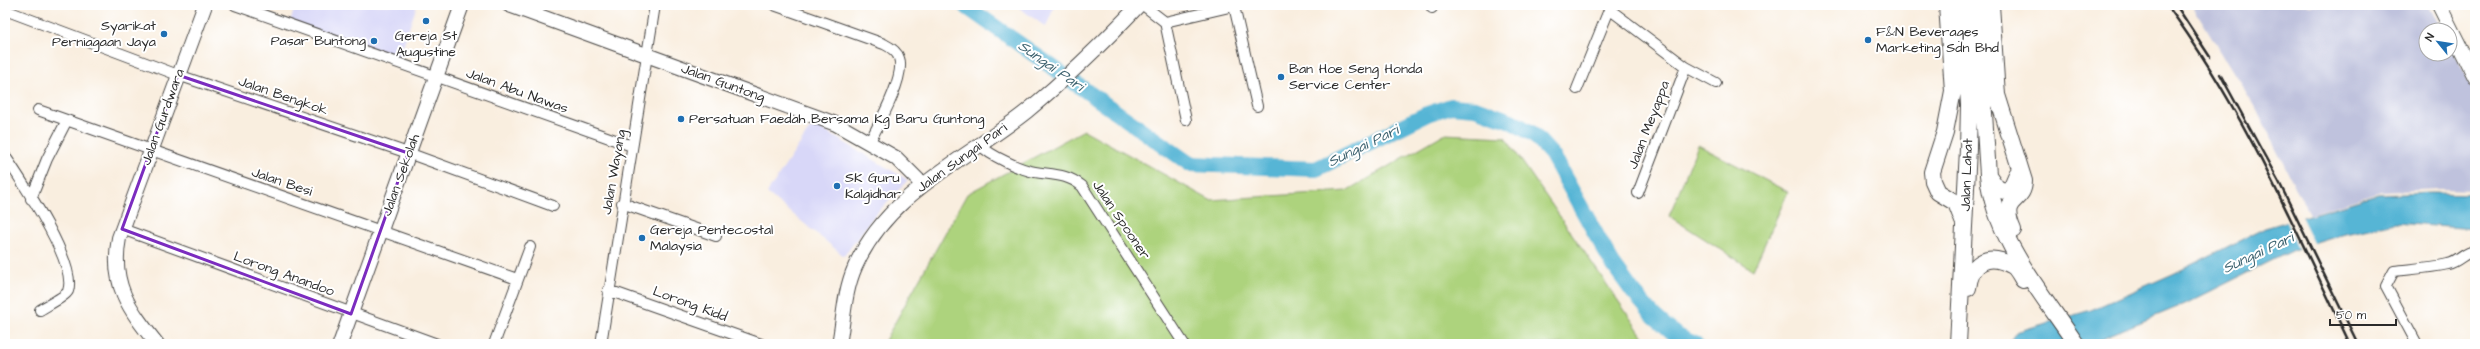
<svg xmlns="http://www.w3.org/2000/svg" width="2480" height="349" font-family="'Architects Daughter',sans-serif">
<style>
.built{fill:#d8d7f8}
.industrial{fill:#bfc2dd}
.green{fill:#add37d;stroke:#6c7f54}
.water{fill:#57b5d5;stroke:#417080}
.pier{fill:#f9eedf}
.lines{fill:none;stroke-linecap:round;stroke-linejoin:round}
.river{stroke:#57b5d5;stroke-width:16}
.street-casing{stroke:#4a4846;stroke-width:12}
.secondary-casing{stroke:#4a4846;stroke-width:16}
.primary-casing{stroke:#4a4846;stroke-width:18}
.street{stroke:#fff;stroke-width:10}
.secondary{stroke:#fff;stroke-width:14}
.primary{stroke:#fff;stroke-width:16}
.rail{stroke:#2b2b2b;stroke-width:2.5}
.marked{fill:none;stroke:#7b2cbf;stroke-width:3;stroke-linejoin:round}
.poi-dot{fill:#1f6fb2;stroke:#fff;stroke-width:1.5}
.labels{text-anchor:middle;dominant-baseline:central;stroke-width:4;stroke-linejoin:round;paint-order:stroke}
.poi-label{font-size:14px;fill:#2b2b2b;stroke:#fff;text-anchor:start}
.street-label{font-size:14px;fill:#2b2b2b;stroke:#fff}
.water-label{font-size:15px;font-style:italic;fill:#3d626f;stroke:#fff}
</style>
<rect width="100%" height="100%" fill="#fff"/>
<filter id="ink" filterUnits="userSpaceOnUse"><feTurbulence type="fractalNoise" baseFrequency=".025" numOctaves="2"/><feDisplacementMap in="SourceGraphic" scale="8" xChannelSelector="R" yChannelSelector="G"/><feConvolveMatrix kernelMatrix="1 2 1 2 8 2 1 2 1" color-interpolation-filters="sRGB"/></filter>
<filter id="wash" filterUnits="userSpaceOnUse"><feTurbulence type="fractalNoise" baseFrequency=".012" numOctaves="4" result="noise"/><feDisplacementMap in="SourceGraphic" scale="16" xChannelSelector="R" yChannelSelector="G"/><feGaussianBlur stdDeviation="0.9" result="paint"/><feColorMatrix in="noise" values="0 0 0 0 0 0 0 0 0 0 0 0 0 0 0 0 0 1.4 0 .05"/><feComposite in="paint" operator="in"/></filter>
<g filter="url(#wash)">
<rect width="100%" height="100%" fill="#f9eedf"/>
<path class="built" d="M296,5H417L398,61L290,21Z
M1015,5H1055L1046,27Z
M813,124L908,180L874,216L844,256L767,193Z"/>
<path class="industrial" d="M2197,5H2429L2442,30H2426V54H2450V45L2475,92V190L2439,189L2381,192L2309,214L2254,106L2194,8Z"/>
<path class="green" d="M1084,130L1210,200L1346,191L1444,134L1505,137L1648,344H883L967,194Z
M1698,145L1788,192L1753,270L1669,216Z"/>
<path class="water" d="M2432,193L2475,194V229L2395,223L2345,234L2293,250L2185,304L2087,344H2008L2016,332L2091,310L2175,273L2265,228L2377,195Z"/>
<path class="pier" d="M2301,216L2315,245L2299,250L2285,220Z"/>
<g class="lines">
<path class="river" d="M964,5L1190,164L1316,169L1427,114L1451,106L1475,108L1511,121L1533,134L1552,155L1612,263L1633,292L1654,316L1677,336L1695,344"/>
</g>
</g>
<g filter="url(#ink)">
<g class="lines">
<defs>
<path id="street" d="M235,5L632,146
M774,5L884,44C890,47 897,51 899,58C906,76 879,124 870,141
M1143,5L1165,22L1238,5
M1431,5L1432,8
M1234,6L1257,106
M1609,9L1686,67L1716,83
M5,10L178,75L408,153L553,206
M1165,22L1186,120
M1577,89L1611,5
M38,110L517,279
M980,145C989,155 1021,170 1035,172C1054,175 1067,174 1082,186L1184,344
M5,156C21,180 78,264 68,291C66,296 46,306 40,310
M1638,193L1686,67
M31,199L47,159L67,120
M622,203L716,236
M122,229L437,344
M608,290L761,344
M494,344L530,247
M601,344L655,5
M2417,344L2386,286L2394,271C2411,269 2430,268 2448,264C2459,262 2464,252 2475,251"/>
<path id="secondary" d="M509,5L836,124L896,158L923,185
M2439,5L2475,77
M157,344C129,309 110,284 119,238L205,5
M340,344L462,5
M839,344C844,318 844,292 855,267C887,193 967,159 1027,111C1067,78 1103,43 1139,5"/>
<path id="primary" d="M1947,5L1953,91L1945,132L1932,172L1933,181L1938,192L1956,203L1963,221
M1977,5L1988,175C1994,238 2042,293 2076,344
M1991,5L1997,95L2024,181C2024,205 1998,195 2013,230
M1988,175L1997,188L2004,191L2011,188L2017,174
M1968,288C1971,263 1987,252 2011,265C2016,267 2020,275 2023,280
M1958,344L1968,149L1969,105L1963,5"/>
</defs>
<use href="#street" class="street-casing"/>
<use href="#secondary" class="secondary-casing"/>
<use href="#primary" class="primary-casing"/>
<use href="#street" class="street"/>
<use href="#secondary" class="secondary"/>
<use href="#primary" class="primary"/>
<path class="rail" d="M2167,5C2243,108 2295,229 2350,344
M2176,5L2210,57
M2220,74L2279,182L2358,344"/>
</g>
</g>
<path class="marked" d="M178,75L408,153L351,314L122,229Z"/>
<g class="poi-dot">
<circle cx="426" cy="21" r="4"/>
<circle cx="164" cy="34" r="4"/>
<circle cx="1868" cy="40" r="4"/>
<circle cx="374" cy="41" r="4"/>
<circle cx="1281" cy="77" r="4"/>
<circle cx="681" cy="119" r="4"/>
<circle cx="837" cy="186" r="4"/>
<circle cx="642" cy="238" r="4"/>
</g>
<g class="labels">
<g class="poi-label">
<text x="156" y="26" text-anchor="end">Syarikat<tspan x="156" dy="16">Perniagaan Jaya</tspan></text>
<text x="1876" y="32">F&amp;N Beverages<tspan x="1876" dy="16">Marketing Sdn Bhd</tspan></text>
<text x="426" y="36" text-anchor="middle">Gereja St<tspan x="426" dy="16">Augustine</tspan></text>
<text x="366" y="41" text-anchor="end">Pasar Buntong</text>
<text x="1289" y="69">Ban Hoe Seng Honda<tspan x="1289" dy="16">Service Center</tspan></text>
<text x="689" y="119">Persatuan Faedah Bersama Kg Baru Guntong</text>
<text x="845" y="178">SK Guru<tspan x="845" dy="16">Kalgidhar</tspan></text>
<text x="650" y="230">Gereja Pentecostal<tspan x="650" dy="16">Malaysia</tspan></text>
</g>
<g class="street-label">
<text transform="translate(723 83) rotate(20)">Jalan Guntong</text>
<text transform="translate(517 91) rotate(20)">Jalan Abu Nawas</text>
<text transform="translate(283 96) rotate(19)">Jalan Bengkok</text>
<text transform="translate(163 117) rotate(-70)">Jalan Gurdwara</text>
<text transform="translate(1649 125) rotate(-69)">Jalan Meyappa</text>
<text transform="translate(962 158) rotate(-36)">Jalan Sungai Pari</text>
<text transform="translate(614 172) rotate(-80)">Jalan Wayang</text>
<text transform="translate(401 175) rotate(-70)">Jalan Sekolah</text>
<text transform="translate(1967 175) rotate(-88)">Jalan Lahat</text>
<text transform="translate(282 182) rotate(19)">Jalan Besi</text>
<text transform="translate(1121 220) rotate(56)">Jalan Spooner</text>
<text transform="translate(284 274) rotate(20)">Lorong Anandoo</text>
<text transform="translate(690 304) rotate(20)">Lorong Kidd</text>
</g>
<g class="water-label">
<text transform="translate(1051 66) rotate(35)">Sungai Pari</text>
<text transform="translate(1363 146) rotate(-26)">Sungai Pari</text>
<text transform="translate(2258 253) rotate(-25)">Sungai Pari</text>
</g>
</g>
<rect width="2480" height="349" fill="none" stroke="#fff" stroke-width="20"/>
<g transform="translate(2438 42) rotate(300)"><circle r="19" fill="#ffffff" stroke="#aaaaaa"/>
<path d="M0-3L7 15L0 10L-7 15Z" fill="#1f6fb2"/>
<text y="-6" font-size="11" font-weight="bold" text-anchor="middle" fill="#2b2b2b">N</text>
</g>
<path d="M2330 319v6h66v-6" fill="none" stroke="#2b2b2b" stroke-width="2"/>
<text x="2336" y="319" font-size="12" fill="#2b2b2b" stroke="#ffffff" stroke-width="3" paint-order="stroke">50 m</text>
</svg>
